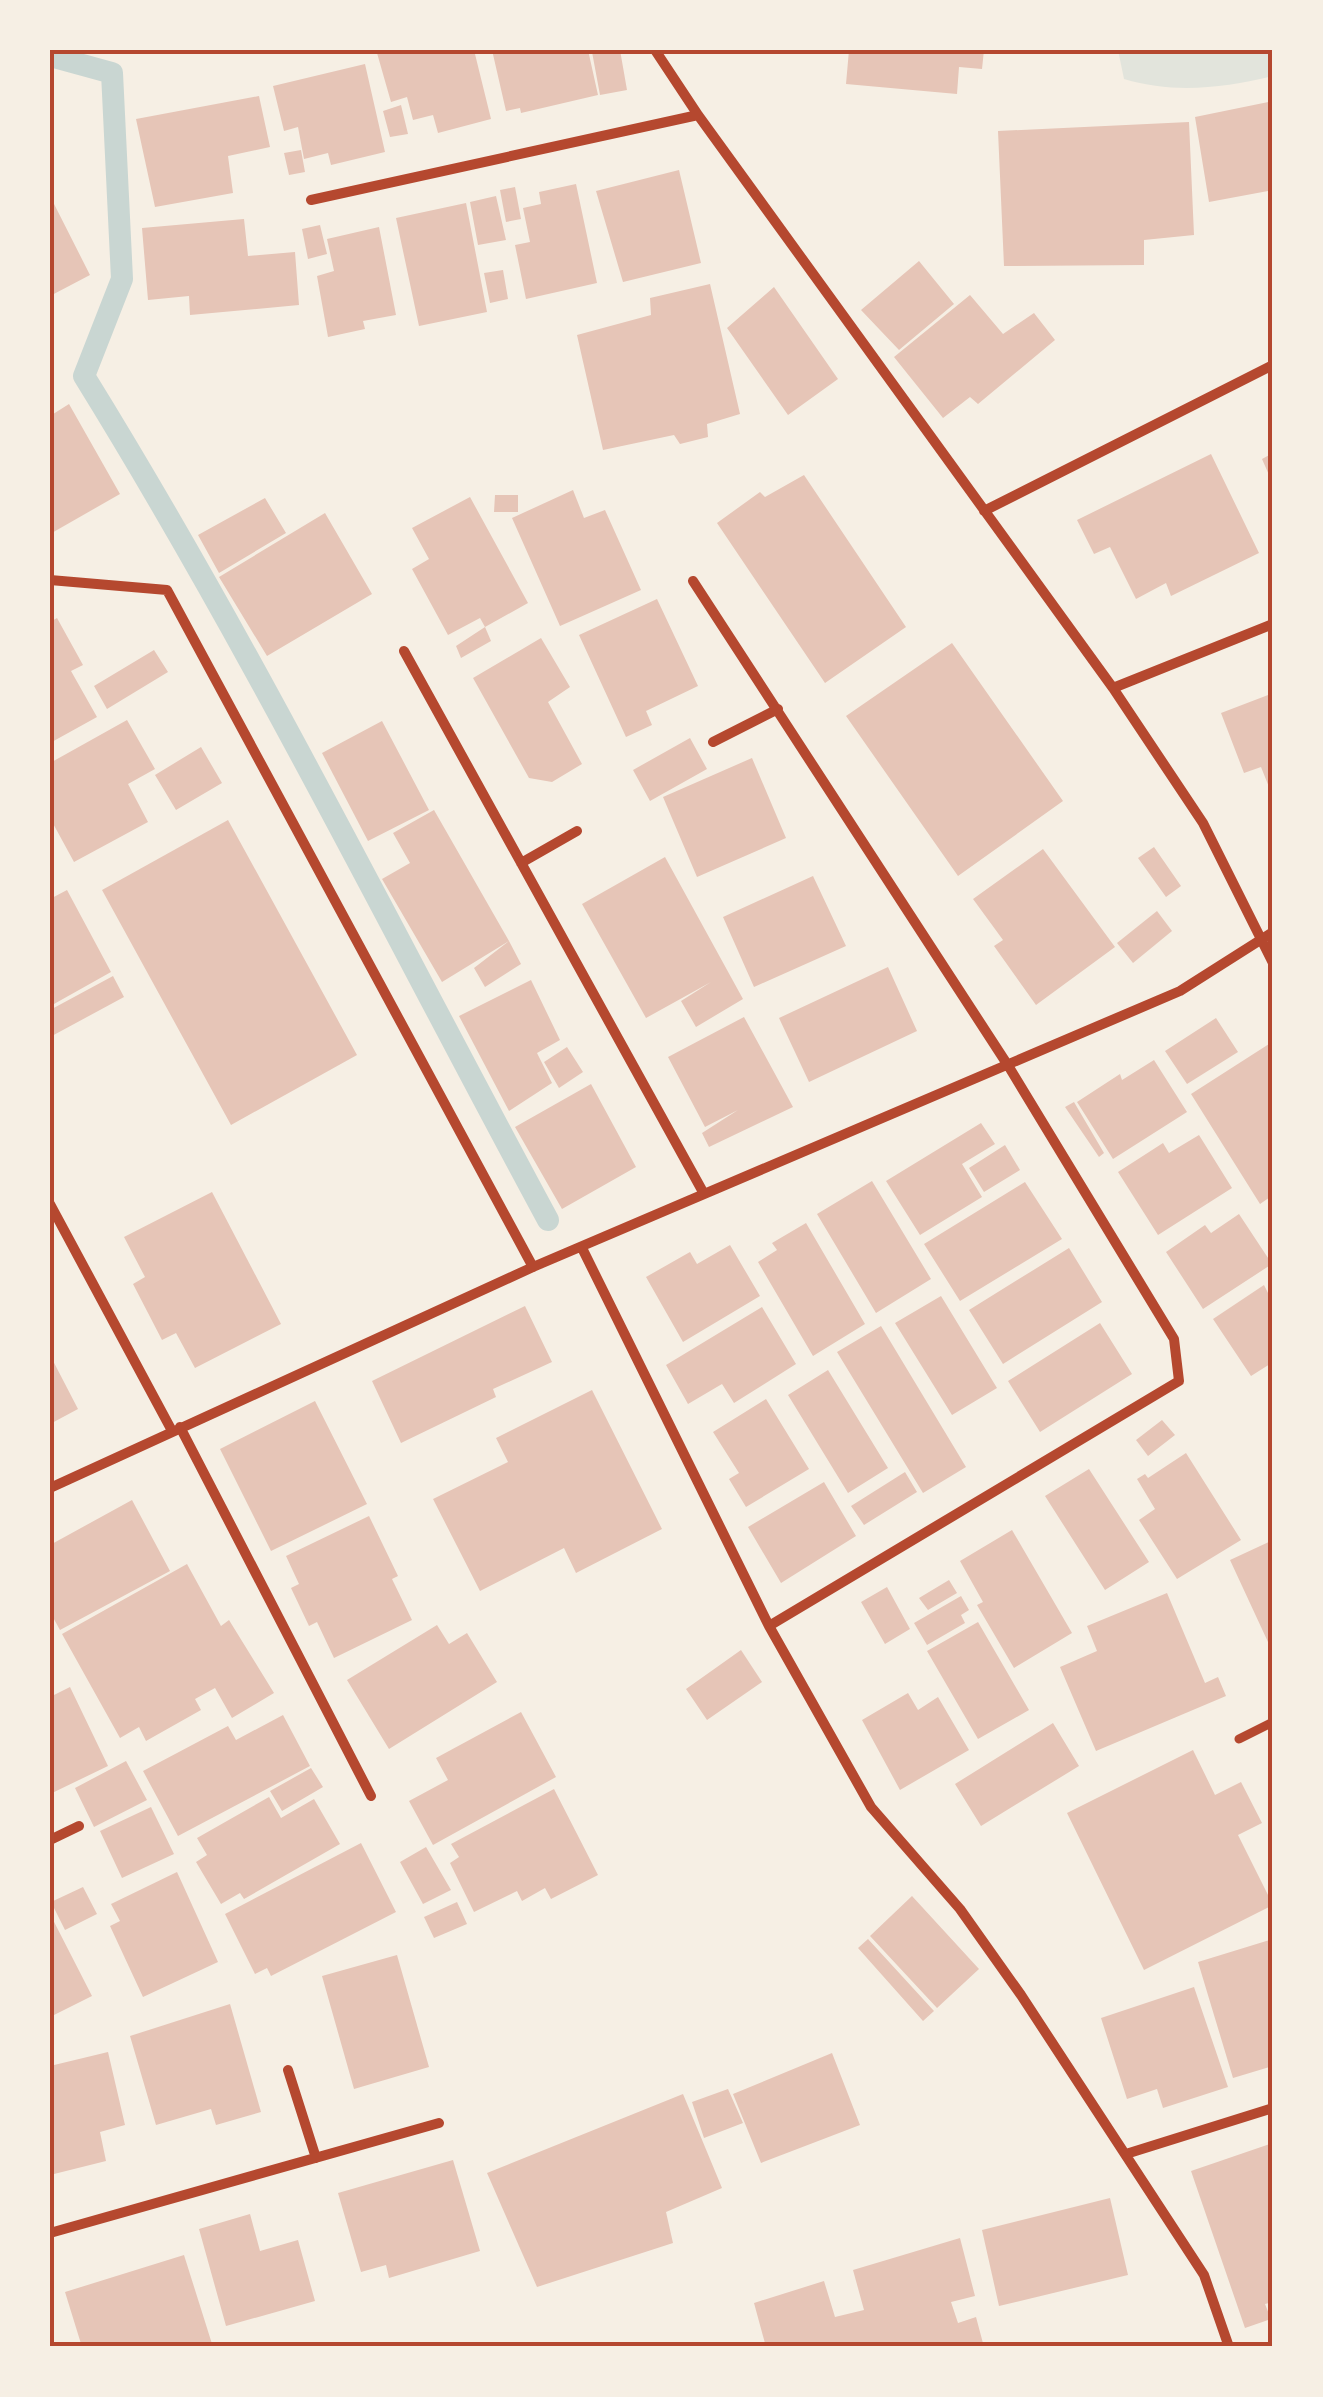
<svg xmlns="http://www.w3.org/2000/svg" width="1323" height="2397" font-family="Poppins,sans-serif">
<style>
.green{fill:#e2e4dc}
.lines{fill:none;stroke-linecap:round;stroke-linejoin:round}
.stream{stroke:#c9d6d2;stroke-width:22}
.building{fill:#e6c5b7}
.pedestrian{stroke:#b5482f;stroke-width:9}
.minor{stroke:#b5482f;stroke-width:10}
.neatline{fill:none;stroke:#b5482f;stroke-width:4}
</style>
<rect width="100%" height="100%" fill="#f6efe4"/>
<path class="green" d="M1118,50H1273V76C1223,88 1174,94 1124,79Z"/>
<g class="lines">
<path class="stream" d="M50,56L112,73L122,279L84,376C253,649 395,937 548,1220"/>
</g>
<path class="building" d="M387,50H474L491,119L438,133L433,115L413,120L407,97L391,102L377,53Z
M492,50H588L598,95L521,113L520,108L506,111Z
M620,50L627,90L600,95L592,52Z
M849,50H984L982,69L959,67L957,94L846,84Z
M365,64L385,152L331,165L328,153L304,159L298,127L284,131L273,86Z
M259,96L270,147L228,156L233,193L155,207L136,119Z
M1273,101V190L1209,202L1195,117Z
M401,105L408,134L390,137L383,111Z
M1189,122L1194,235L1144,240V265L1004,266L998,131Z
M301,150L305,172L289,175L284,153Z
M679,170L701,263L623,282L596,191Z
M576,184L597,283L526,299L515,245L530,242L523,208L541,204L539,192Z
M515,187L521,219L506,222L500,190Z
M50,196L90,275L50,296Z
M496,196L506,240L478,245L470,202Z
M466,203L487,312L419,326L396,218Z
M244,219L248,256L295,252L299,305L190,315L189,296L148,300L142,228Z
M320,225L327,254L308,259L302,229Z
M379,227L396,315L363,321L365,329L328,337L317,276L334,271L327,239Z
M919,261L954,304L899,350L861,310Z
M503,270L508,299L490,303L484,273Z
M710,284L740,414L707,424L708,437L680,444L674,435L603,450L577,335L651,315L650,298Z
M774,287L838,379L788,415L727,328Z
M970,295L1003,334L1034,313L1055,340L978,404L970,397L943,418L894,357Z
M69,404L120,494L50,534V416Z
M1273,453V484L1262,459Z
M1211,454L1259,553L1171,596L1166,583L1136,599L1110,547L1094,554L1077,520Z
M804,475L906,627L825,683L717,523L760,492L765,497Z
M573,490L584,518L605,510L641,590L560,626L512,518Z
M495,495H518V512H494Z
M470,497L528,603L485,627L480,618L448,635L412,569L429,559L412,528Z
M265,498L286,533L219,573L198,535Z
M325,513L372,594L267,656L219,577Z
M657,599L698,686L646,711L652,725L626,737L579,635Z
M57,618L83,665L71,671L97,717L50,743V622Z
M485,627L491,641L461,658L456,646Z
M541,638L570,687L548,702L582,764L552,782L529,778L473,678Z
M952,643L1063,801L958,876L846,716Z
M154,650L168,672L107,709L94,686Z
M1273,693V797L1261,767L1244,773L1221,713Z
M127,720L155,769L128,784L148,822L74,862L50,818V763Z
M382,721L429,810L368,841L322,753Z
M690,738L707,769L650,801L633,770Z
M201,747L222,783L176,810L155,775Z
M752,758L786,838L697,877L663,797Z
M434,810L509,941L442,982L382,879L410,863L393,833Z
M228,820L357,1055L231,1125L102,890Z
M1154,847L1181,886L1166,897L1138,858Z
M1043,849L1115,947L1036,1005L994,946L1003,940L973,899Z
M665,857L743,999L696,1027L681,1001L711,982L646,1018L582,904Z
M813,876L846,946L754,987L723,917Z
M67,890L111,972L54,1004L50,997V899Z
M1157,911L1172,931L1133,963L1117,943Z
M509,941L521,964L485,987L474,968Z
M888,967L917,1031L809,1082L779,1018Z
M113,976L124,997L50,1037V1010Z
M531,980L560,1040L537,1053L552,1083L509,1111L459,1016Z
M744,1017L793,1107L709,1147L702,1133L738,1110L705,1127L668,1057Z
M1216,1018L1238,1052L1187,1084L1165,1051Z
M1269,1044L1273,1050V1195L1260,1204L1191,1094Z
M567,1047L583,1072L559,1088L544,1062Z
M1154,1060L1187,1112L1113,1159L1077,1102L1120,1074L1122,1080Z
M591,1084L636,1167L562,1209L515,1127Z
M1074,1102L1104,1153L1099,1157L1065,1107Z
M981,1123L995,1144L962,1164L982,1197L920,1235L886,1181Z
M1199,1135L1232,1188L1158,1235L1118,1172L1163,1143L1169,1153Z
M1005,1145L1020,1170L984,1192L969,1168Z
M872,1181L931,1279L876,1313L817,1214Z
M1025,1182L1062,1239L960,1301L924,1244Z
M212,1192L281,1324L195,1368L176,1333L162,1340L133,1284L145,1277L124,1237Z
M1239,1214L1272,1264L1203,1309L1166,1252L1205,1225L1211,1233Z
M806,1223L865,1324L813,1356L758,1262L777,1250L772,1243Z
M730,1245L760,1296L683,1342L646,1277L690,1252L697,1264Z
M1069,1248L1102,1302L1003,1364L969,1310Z
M1264,1285L1268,1293L1273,1290V1362L1251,1376L1213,1319Z
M941,1296L997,1388L952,1415L895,1323Z
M525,1306L552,1362L493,1389L496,1397L401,1443L372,1381Z
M762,1307L796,1364L734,1403L722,1384L688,1404L666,1365Z
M1100,1323L1132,1374L1040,1432L1008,1381Z
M881,1326L966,1467L923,1493L837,1352Z
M50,1355L78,1409L50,1424Z
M828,1370L888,1468L848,1493L788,1395Z
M592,1390L662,1529L576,1573L564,1548L480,1591L433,1499L508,1462L496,1438Z
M766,1399L809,1469L746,1507L729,1479L739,1473L713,1432Z
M315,1401L367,1504L271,1551L220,1449Z
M1162,1420L1175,1435L1148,1456L1136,1440Z
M1186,1453L1241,1540L1177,1579L1139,1520L1155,1509L1137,1479L1145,1474L1148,1478Z
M1089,1469L1149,1562L1105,1590L1045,1496Z
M905,1472L917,1492L864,1525L851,1506Z
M824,1482L856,1536L781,1583L748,1527Z
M132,1500L170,1571L60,1630L50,1612V1545Z
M369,1516L398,1576L392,1579L412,1620L334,1658L317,1622L309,1626L291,1588L299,1584L286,1556Z
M1012,1530L1072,1633L1014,1668L977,1605L983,1602L960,1561Z
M1273,1540V1640L1268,1642L1230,1560Z
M187,1564L221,1626L229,1620L274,1693L232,1718L215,1688L195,1699L201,1710L146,1741L139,1727L120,1738L62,1634Z
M949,1580L957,1593L928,1610L919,1598Z
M887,1587L910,1629L885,1644L861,1602Z
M1167,1593L1205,1683L1218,1677L1226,1696L1096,1751L1060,1667L1097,1651L1087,1626Z
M961,1596L969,1610L961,1615L965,1623L927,1645L914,1623Z
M978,1622L1029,1710L978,1739L927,1651Z
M437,1625L449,1644L467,1633L497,1682L389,1749L347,1680Z
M741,1650L762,1682L707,1720L686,1689Z
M70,1687L108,1766L50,1794V1697Z
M908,1693L918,1710L938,1697L969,1750L900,1790L862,1720Z
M521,1712L556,1777L433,1845L409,1801L448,1780L436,1758Z
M283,1715L310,1766L178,1836L143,1771L228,1726L236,1740Z
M1053,1723L1079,1766L981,1826L955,1784Z
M1193,1750L1215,1795L1241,1782L1262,1823L1238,1835L1273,1905L1144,1970L1067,1813Z
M126,1761L147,1800L94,1827L75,1788Z
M311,1768L323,1787L282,1811L270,1791Z
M554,1789L598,1875L551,1899L545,1888L522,1901L517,1891L474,1912L450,1863L459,1857L451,1844Z
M269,1797L281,1818L314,1799L340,1844L244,1899L240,1893L221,1904L196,1862L207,1855L197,1838Z
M151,1807L174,1854L122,1878L100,1831Z
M361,1843L396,1912L271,1976L267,1968L255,1974L225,1914Z
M426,1847L451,1890L423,1904L400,1862Z
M177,1872L218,1962L143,1997L110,1926L120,1921L111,1904Z
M83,1887L97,1914L65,1930L51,1902Z
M912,1896L979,1969L937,2008L870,1936Z
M457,1902L467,1924L434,1938L424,1917Z
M50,1914L92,1996L50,2017Z
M868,1939L934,2011L923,2021L858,1948Z
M1273,1939V2066L1233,2078L1198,1962Z
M397,1955L429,2067L354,2089L322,1976Z
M1194,1987L1228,2087L1163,2108L1157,2089L1127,2099L1101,2018Z
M230,2004L261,2112L216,2125L211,2109L156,2125L130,2036Z
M108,2052L125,2125L100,2132L106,2161L54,2174L50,2066Z
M832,2053L860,2125L761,2163L733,2094Z
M728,2089L743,2123L704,2138L692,2102Z
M683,2094L722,2188L666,2212L673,2243L537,2287L487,2173Z
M1273,2143V2302L1265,2304L1271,2319L1245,2328L1191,2171Z
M453,2160L480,2251L389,2278L386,2265L361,2272L338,2193Z
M1110,2198L1128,2275L999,2306L982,2230Z
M250,2214L260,2251L298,2240L315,2301L226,2326L199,2229Z
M960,2238L975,2296L951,2302L958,2323L976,2317L984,2347H766L754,2303L824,2281L835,2317L864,2310L853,2270Z
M184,2255L213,2347H82L65,2292Z"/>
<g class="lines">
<path class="pedestrian" d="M1239,1739L1273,1722"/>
<path class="minor" d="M655,50L698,115L1113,688L1203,823L1273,963
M311,200L698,115
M984,511L1273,365
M50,580L167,590L533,1267
M693,581L1009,1067L1174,1339L1179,1381L769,1626
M404,651L703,1192
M1113,688L1273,624
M713,742L778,709
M521,863L577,831
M50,1204L171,1429
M582,1248L769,1626L871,1807L960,1909L1021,1995L1204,2275L1229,2347
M180,1427L371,1796
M50,1488L533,1267L1180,991L1273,932
M50,1840L79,1826
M288,2070L316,2158
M1126,2154L1273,2108
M50,2233L439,2123"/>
</g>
<rect width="1323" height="2397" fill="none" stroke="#f6efe4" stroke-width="105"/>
<rect x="52" y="52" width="1218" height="2292" class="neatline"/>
</svg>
